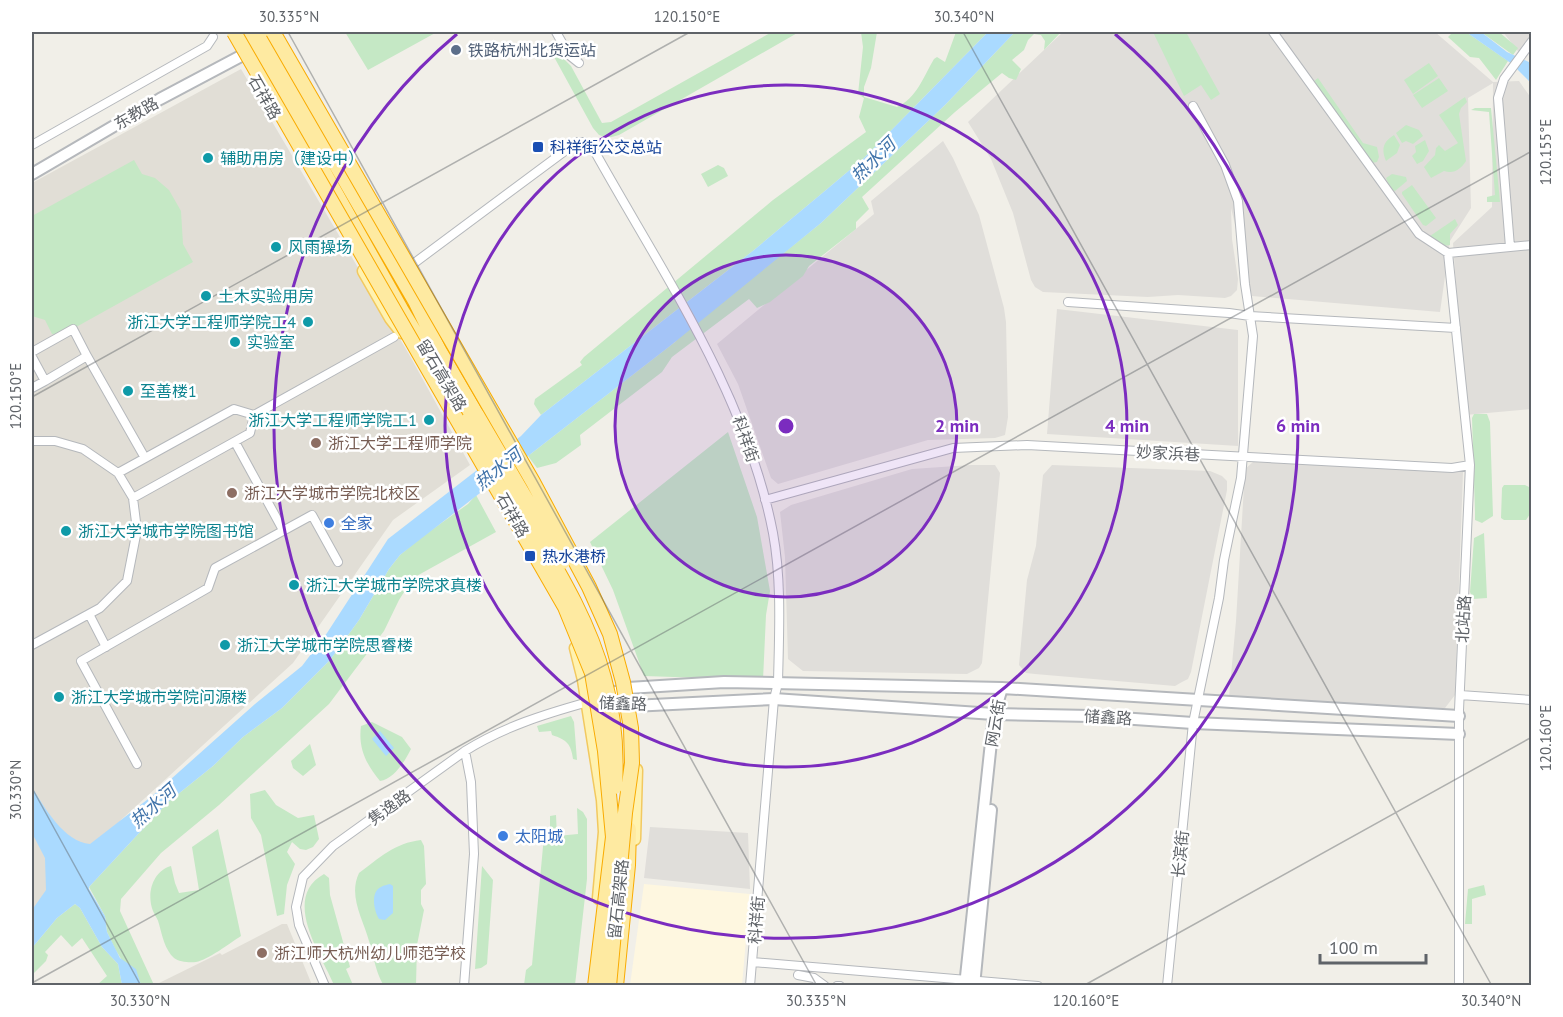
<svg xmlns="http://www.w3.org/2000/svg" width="1563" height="1017" font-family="'PT Sans','Noto Sans SC',sans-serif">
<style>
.commercial{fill:#fef7e0}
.industrial{fill:#e0deda}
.education{fill:#e1ded6}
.green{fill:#c5e8c5}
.water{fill:#aadaff}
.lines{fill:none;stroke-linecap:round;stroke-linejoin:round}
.minor-casing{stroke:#b5b8bc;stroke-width:10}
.tertiary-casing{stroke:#b5b8bc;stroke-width:14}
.primary-casing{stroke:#f2c960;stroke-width:15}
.trunk-casing{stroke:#f9ab00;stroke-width:16}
.minor{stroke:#fff;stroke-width:8}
.tertiary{stroke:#fff;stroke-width:10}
.primary{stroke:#fff2af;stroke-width:12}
.trunk{stroke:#feeaa1;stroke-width:14}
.trunk-bridge-casing{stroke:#f9ab00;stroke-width:16;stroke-linecap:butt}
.trunk-bridge{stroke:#feeaa1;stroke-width:14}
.ticks{fill:none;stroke:#5f6368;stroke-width:1.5;stroke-opacity:0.45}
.ring{fill:none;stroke:#7b2cbf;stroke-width:3}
.service-dot{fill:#5c6f8a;stroke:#fff;stroke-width:2}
.transit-dot{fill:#1a4fb4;stroke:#fff;stroke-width:2}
.culture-dot{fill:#0f9aa8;stroke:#fff;stroke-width:2}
.education-dot{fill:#8d6e63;stroke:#fff;stroke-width:2}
.shop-dot{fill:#3f7fe0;stroke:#fff;stroke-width:2}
.labels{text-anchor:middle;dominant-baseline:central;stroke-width:5;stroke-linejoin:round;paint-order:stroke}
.service-label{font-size:16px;fill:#4e5e75;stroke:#fff;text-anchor:start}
.street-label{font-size:16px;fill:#5f6368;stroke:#fff}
.transit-label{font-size:16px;fill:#164399;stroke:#fff;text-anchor:start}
.culture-label{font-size:16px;fill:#0d838f;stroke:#fff;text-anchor:start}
.education-label{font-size:16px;fill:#785e54;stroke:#fff;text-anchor:start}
.shop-label{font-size:16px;fill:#366cbe;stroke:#fff;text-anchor:start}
.water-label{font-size:18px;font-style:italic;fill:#4174aa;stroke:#fff}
.centre{fill:#7b2cbf;stroke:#fff;stroke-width:3}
.ring-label{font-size:18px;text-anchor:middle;font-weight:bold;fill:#7b2cbf;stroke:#fff;stroke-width:5;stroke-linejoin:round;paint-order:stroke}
.neatline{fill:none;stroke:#5f6368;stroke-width:2}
.ticks-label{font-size:15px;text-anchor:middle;fill:#5f6368}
</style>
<rect width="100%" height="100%" fill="#f1efe8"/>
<path class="commercial" d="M644,884L750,894L742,985H630Z"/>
<path class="industrial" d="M1063,32H1435L1493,82L1519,81L1531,98V409L1465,415L1453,243L1492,207L1493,83L1468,98L1471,208L1450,241L1440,312L1252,296L1231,208L1232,239L1238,279L1237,290L1231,296L1225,298L1178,295L1148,297L1043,292L1035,287L1031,280L1013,213L991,159L968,122Z
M1503,32H1531V44L1521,55Z
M943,141L953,158L979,215L1004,308L1006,322L1008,417L1005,435L995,438L928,440L778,484L771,478L738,384L717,344L874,214L871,201Z
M1057,309L1238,330V446L1047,434Z
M1253,462L1463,472L1455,695L1445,708L1430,712L1238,708L1229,697L1236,621L1245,469Z
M971,465H995L1000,473L982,663L979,668L967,674L803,671L788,659L785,557L780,512L791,505L912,469Z
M1052,465L1210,471L1222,476L1227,481V490L1191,672L1188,679L1182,682L1175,686L1035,674L1026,673L1019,665L1027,580L1036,546L1043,475Z
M650,827L748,833L750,889L644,878Z"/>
<path class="education" d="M241,69L410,356L470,465L393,520L293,663L122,819L32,916V183Z
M282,924H287L312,985H155L220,953L222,955Z"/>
<path class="green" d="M345,32H437L368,70Z
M772,32H799L619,135L608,138L599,135L593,128L553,55L558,53L571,66L602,123L611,122Z
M861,32H877L871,68L864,87V97L897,107C916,99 924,76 934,59L937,57L945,62L956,32H988L864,158L826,190L754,250L541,415L534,404L535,399L582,365L580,362L584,357L773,200L866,132L859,117L864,98L858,94L863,47Z
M1015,32H1061L1044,50L1045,41L1041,35L1034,34L1028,40L1024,50L1012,60L1021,69L1016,80L1009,78L1002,73L955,112L862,197L869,209L856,222V229L809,266L803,276L770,302L757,308L749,299L672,357L662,372L580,435L581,445L556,463L537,468L528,456L675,342L680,336L821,223L945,105Z
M1153,32H1186L1220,94L1211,100L1201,85L1184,96Z
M1449,32H1466L1508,61L1496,80L1479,58L1470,57L1448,37L1451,34Z
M1481,32H1499L1518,48L1513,55Z
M1429,63L1438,76L1413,94L1404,80Z
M1318,78L1363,143L1377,147L1379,157L1377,162L1372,163L1314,81Z
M1439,78L1448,91L1422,108L1413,95Z
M1465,97L1467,102L1461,108L1459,114L1466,161C1460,170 1454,174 1444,171L1431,178L1424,167L1435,155L1436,148L1439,145L1445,151L1458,143L1439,115Z
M1475,108H1491L1500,202H1487V197L1495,195L1489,112L1471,110Z
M1406,125L1419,130L1423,136L1413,144L1406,141L1402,143L1396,133Z
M1394,135L1400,145L1397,153L1386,161C1381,149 1383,142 1394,135Z
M1425,140L1429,151L1423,161L1417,164L1412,156L1416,152L1415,146Z
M134,160L142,174L155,178L169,190L181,211L183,244L193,262L60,336L52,334L45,320L32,316V216Z
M718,165L724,168L728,176L708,187L701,174Z
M1392,174L1406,177L1407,181L1395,191L1391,190L1386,178Z
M1412,185L1436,218L1426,226L1423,225L1402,194V192Z
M1455,219L1458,225L1450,234V245L1443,246L1430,236Z
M1474,414H1487L1490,422L1493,516L1482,523L1475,520V512L1472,418Z
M728,432L757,517L770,591L766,615L763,680L644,676L613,590L590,542Z
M1504,485H1525L1529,487L1530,514L1526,520H1504L1501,518L1502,488Z
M476,495L496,532L413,578L399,600L384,631L329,704L219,805L161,853L121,899L120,911L154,985H141L135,969L123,962L115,949L107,932L105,916L89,887L167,803L213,766L243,737L282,708L330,660L359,620L389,569L400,555L419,539L468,504Z
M1484,533L1487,598L1473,599L1470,592L1474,538Z
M571,716L574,722L577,760L573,759C571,744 567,740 552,735L551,731L539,732L537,726Z
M372,722L402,737L411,749C405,761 394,779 380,781C366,764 358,748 361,726Z
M310,744L316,765L303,776L293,768L291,761Z
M265,790L276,805L298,818L314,815L319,839L313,847L306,850L300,849L292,842L287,852L295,864L287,885L284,914L277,916L261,835L251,818L250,794Z
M577,808L583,812L587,819V879L575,985H524L526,970L532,965L544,836H550V816L556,815L557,836L578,834Z
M218,829L241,936C230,943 208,960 196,962C190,963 179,962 174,958C165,950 162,935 159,924C158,919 155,916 153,911C146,893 153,871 171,866L175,883L179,893L199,890L192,847Z
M421,840L424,846L426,884L421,890V904L424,910L417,945L416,985L384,986C374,968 375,959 369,941C363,919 348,896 359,873C379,858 395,843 421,840Z
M482,866L493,880L487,964L481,968L475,969Z
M324,874L329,878L330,895L350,967L346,969L353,985H334C321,954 281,898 324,874Z
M1484,885L1486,895L1472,899V924H1465L1468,889Z
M75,904L80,908L102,947L118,964L122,985H97L107,976L82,938L72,947L61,935L45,952L48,955L46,961L32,975V948L57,918Z"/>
<path class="water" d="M988,32H1015L945,105L821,223L670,346L400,555L389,569L359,620L330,660L282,708L243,737L213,766L167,803L89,887V889L105,916L107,932L120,958L136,969L141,985H122L118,964L102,947L80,908L75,904L57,918L32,948V910L46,890L45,858L32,833V787C44,807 64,842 90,844L152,796L255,704L302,666L327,633L388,539L521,436L541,415L754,250L826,190L864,158Z
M1466,32H1481L1507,52L1531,63V83L1512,64Z
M380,731L394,748L386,756L372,739Z
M390,884L393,886V913L385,920L379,919C374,911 370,892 381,887C384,885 387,885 390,884Z"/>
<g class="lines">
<defs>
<path id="minor" d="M556,32L569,55L579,63
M1273,32L1419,234L1448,253L1532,245
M32,145L207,46L213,37
M1510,247L1498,98L1504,79L1532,41
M1448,253L1470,465L1459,710V986
M413,264L577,142H584L595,152C663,274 746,393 773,533C782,582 779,634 778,683L774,699L750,986
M1068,302L1229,313L1250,316L1456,328
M32,352L73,329L87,356L45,381
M87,356L145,458
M32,357L45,381L32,388
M32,441H55L83,449L118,473L133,498L137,530L127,581L100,608L32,645
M235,442L283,530
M118,473L234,409L254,415L394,337
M133,498L250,433L254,415
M765,500L953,448L1027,445L1452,468L1470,465
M89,614L106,647
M1460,695L1532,700
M137,764L81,661L208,588L215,568L312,515L338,562
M753,962L1038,986
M798,975L814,978L825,986
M325,986L299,925L296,907L303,877L333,846L465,751C503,727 545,714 588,702
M464,986L474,854L471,782L465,751
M837,986H840
M1167,986L1193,723L1219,598L1224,560L1241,478L1253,336L1245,284L1238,201L1225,165L1193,106"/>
<path id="tertiary" d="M32,174L160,99L241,56
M601,697L628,688L724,682L1002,688L1459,716
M603,703L632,706L774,699L994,714L1091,716L1193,723L1459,734
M965,986L994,714L1002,688
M974,986L991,810"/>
<path id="primary" d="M364,271L391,318L402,332
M576,648L584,680L603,800L605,832L599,898
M634,839L636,770"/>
<path id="trunk" d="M245,32L401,309L468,420
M259,32L415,301L439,350L477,415
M616,986L628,865L629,829"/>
</defs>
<use href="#minor" class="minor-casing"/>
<use href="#tertiary" class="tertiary-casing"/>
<use href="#primary" class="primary-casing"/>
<use href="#trunk" class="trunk-casing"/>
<use href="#minor" class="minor"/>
<use href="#tertiary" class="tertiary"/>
<use href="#primary" class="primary"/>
<use href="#trunk" class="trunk"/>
<defs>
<path id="trunk-bridge" d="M234,32L565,607L592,673L605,751L613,837L595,986
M273,32L533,482L589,587L610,634L623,682L631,728L632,763L625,813L609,986
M477,415L563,562
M468,420C490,456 512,493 534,530C562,577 590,625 604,678C614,713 617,751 615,787"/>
</defs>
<use href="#trunk-bridge" class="trunk-bridge-casing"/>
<use href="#trunk-bridge" class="trunk-bridge"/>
</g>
<path class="ticks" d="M288,32L817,986M963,32L1492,986M32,397L690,32M32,788L141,986M32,983L1532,151M1083,986L1532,737"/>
<circle cx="786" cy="426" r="171" fill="#7b2cbf" fill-opacity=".12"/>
<g class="ring">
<circle cx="786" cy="426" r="171"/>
<circle cx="786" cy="426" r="341"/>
<path d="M1115 34A512 512 0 1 1 457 34"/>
</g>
<circle class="service-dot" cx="456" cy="50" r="6"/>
<g class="transit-dot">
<rect x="532" y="141" width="12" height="12" rx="3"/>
<rect x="524" y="550" width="12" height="12" rx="3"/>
</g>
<g class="culture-dot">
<circle cx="208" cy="158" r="6"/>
<circle cx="276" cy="247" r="6"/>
<circle cx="206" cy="296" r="6"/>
<circle cx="308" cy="322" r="6"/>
<circle cx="235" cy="342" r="6"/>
<circle cx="128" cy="391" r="6"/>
<circle cx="429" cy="420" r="6"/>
<circle cx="66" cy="531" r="6"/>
<circle cx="294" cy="585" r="6"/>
<circle cx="225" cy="645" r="6"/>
<circle cx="59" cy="697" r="6"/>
</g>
<g class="education-dot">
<circle cx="316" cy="443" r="6"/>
<circle cx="232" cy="493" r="6"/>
<circle cx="262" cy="953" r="6"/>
</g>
<g class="shop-dot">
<circle cx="329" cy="523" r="6"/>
<circle cx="503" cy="836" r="6"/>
</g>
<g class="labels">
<g class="service-label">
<text x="468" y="50">铁路杭州北货运站</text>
</g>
<g class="street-label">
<text transform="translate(265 97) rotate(60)">石祥路</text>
<text transform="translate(136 113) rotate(-30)">东教路</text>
<text transform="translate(442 375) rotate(59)">留石高架路</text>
<text transform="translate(746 439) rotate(71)">科祥街</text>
<text transform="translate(1168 453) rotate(3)">妙家浜巷</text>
<text transform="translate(513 515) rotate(60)">石祥路</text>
<text transform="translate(1463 619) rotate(-87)">北站路</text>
<text transform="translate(623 703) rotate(2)">储鑫路</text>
<text transform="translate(1108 717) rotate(3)">储鑫路</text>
<text transform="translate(995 723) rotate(-80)">网云街</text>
<text transform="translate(389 807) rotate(-36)">隽逸路</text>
<text transform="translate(1180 854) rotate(-84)">长滨街</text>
<text transform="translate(618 899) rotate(-84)">留石高架路</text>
<text transform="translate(756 920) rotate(-85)">科祥街</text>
</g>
<g class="transit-label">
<text x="550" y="147">科祥街公交总站</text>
<text x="542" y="556">热水港桥</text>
</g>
<g class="culture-label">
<text x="220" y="158">辅助用房（建设中）</text>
<text x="288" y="247">风雨操场</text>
<text x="218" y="296">土木实验用房</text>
<text x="296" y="322" text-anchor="end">浙江大学工程师学院工4</text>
<text x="247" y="342">实验室</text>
<text x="140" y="391">至善楼1</text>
<text x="417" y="420" text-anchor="end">浙江大学工程师学院工1</text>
<text x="78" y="531">浙江大学城市学院图书馆</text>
<text x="306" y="585">浙江大学城市学院求真楼</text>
<text x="237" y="645">浙江大学城市学院思睿楼</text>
<text x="71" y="697">浙江大学城市学院问源楼</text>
</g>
<g class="education-label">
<text x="328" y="443">浙江大学工程师学院</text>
<text x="244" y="493">浙江大学城市学院北校区</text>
<text x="274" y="953">浙江师大杭州幼儿师范学校</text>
</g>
<g class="shop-label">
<text x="341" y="523">全家</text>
<text x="515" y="836">太阳城</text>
</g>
<g class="water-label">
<text transform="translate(873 160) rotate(-45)">热水河</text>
<text transform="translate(498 469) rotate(-39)">热水河</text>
<text transform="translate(153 806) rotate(-42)">热水河</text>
</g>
</g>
<circle cx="786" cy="426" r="9" class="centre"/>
<g class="ring-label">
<text x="957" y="432">2 min</text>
<text x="1127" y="432">4 min</text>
<text x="1298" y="432">6 min</text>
</g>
<rect width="1563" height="1017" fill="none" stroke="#ffffff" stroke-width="66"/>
<path d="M1320 954v9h106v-9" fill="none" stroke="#5f6368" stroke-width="3"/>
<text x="1329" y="954" font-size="18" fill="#5f6368" stroke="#ffffff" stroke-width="4.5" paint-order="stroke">100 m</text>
<rect x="33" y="33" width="1497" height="951" class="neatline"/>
<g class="ticks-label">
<text x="289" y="22">30.335°N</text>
<text x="687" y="22">120.150°E</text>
<text x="964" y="22">30.340°N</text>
<text transform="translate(1546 152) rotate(-90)" y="5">120.155°E</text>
<text transform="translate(16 396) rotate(-90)" y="5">120.150°E</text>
<text transform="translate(1546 738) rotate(-90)" y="5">120.160°E</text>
<text transform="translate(16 790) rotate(-90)" y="5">30.330°N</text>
<text x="140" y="1006">30.330°N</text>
<text x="816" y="1006">30.335°N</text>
<text x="1086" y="1006">120.160°E</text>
<text x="1491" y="1006">30.340°N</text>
</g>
</svg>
